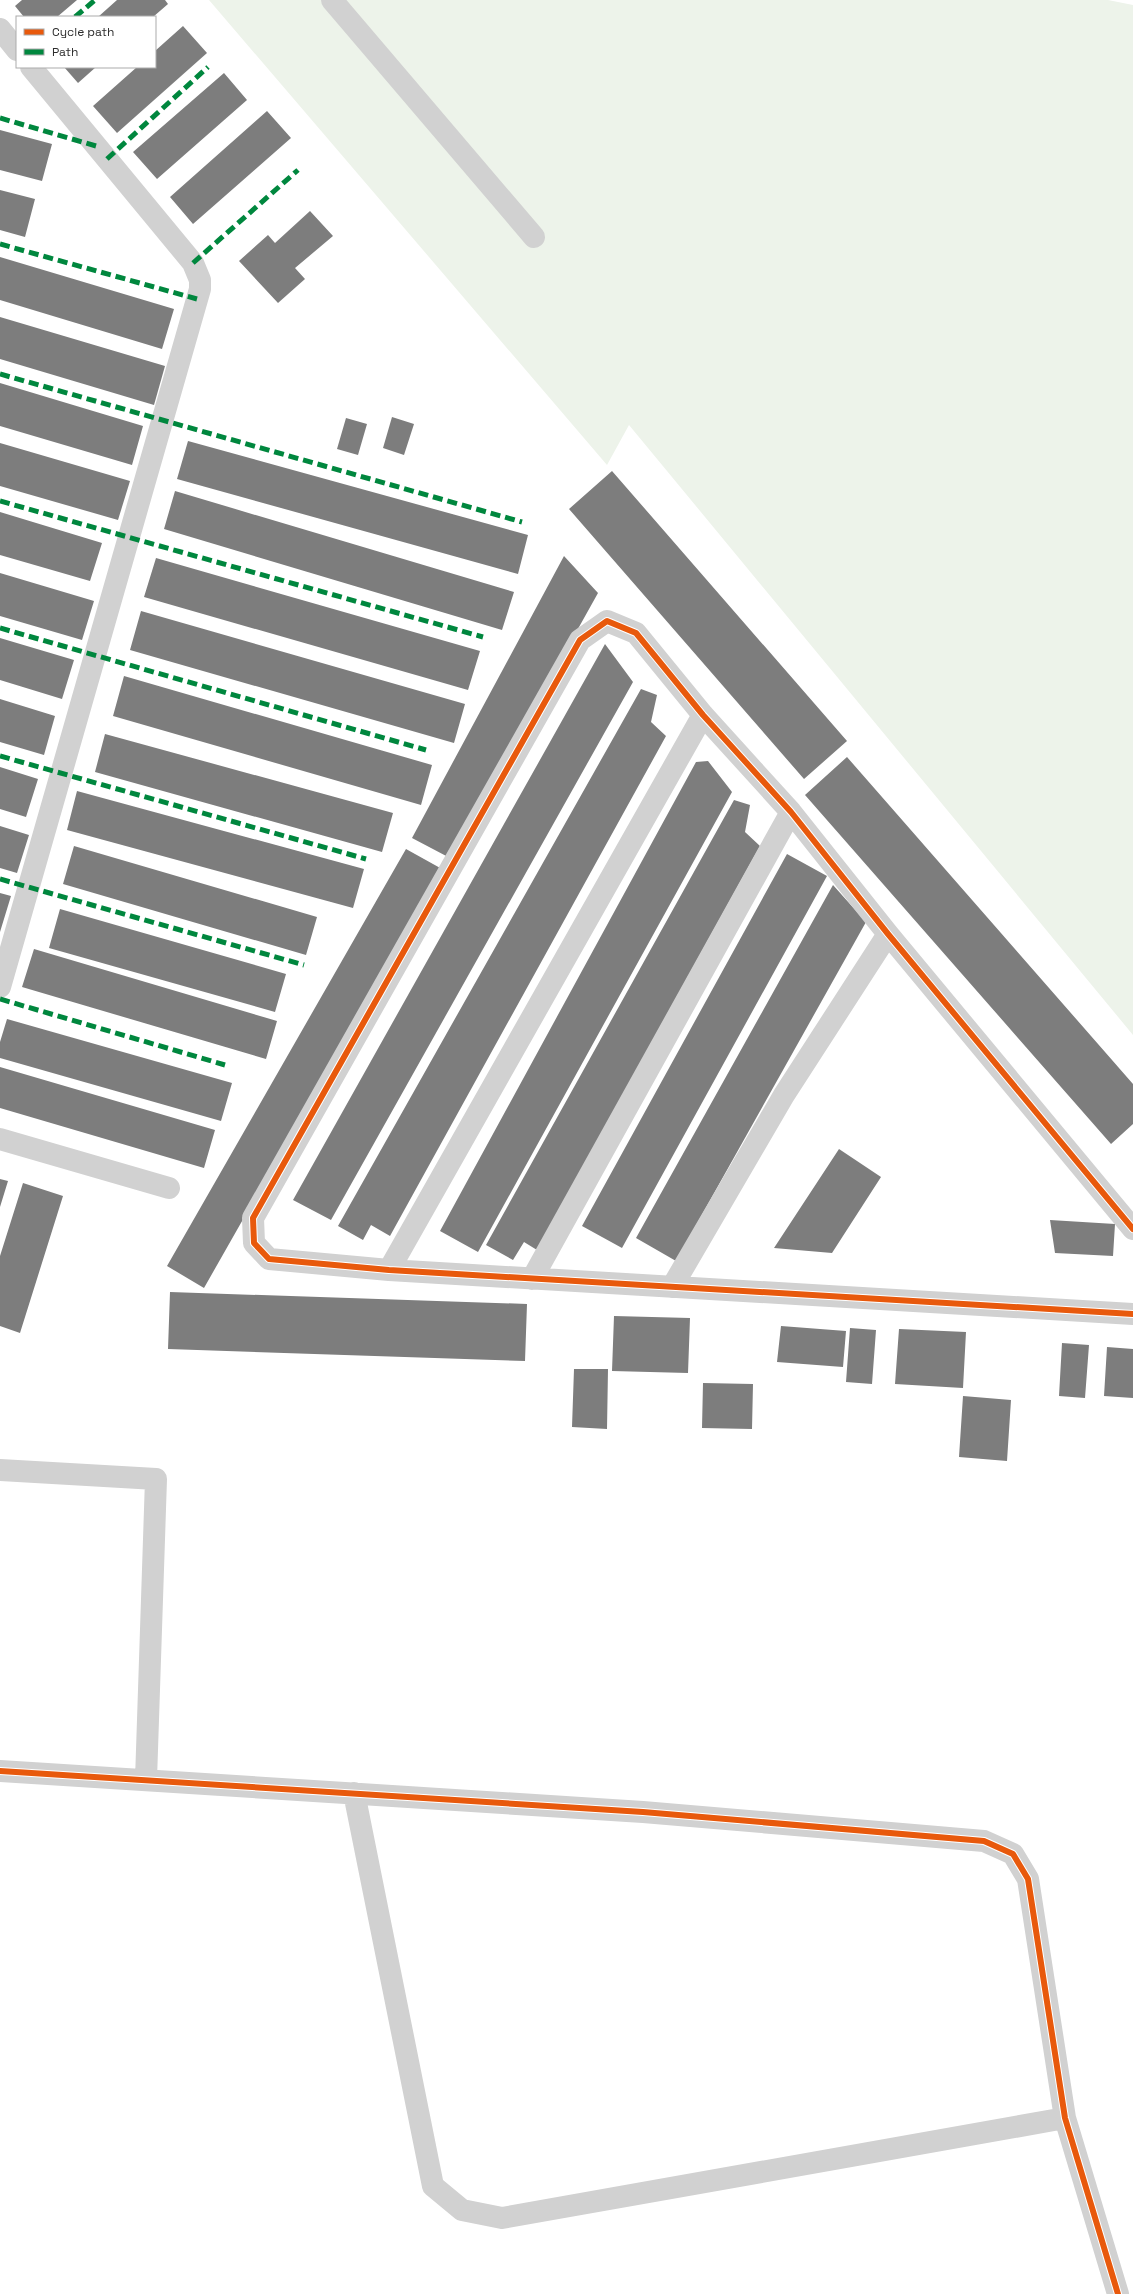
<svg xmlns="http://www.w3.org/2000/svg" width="1133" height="2294" font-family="'Space Grotesk',sans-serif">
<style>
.green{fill:#edf3ea}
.building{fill:#7d7d7d}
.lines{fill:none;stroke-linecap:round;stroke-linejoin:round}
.minor{stroke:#d1d1d1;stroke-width:22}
.quiet{stroke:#00873e;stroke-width:5;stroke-dasharray:10 5;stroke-linecap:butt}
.cycleway-casing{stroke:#fff;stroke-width:8}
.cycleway{stroke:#e8590c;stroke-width:6}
</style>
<rect width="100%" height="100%" fill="#fff"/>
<path class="green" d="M209,0H1108L1133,5V1035L629,425L607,465Z"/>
<path class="building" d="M22,0H77L57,17H24L15,6Z
M117,0H165L168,4L153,17H98Z
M183,26L207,53L117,133L93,106L137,67H155V51Z
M64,67H96L78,83Z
M224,73L247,100L157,179L133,152Z
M267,111L291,138L193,224L170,197Z
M0,130L52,144L42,181L0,170Z
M0,190L35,199L25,237L0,230Z
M310,211L333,236L295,268L305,279L278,303L239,261L268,235L275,243Z
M0,257L174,309L162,349L0,300Z
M0,317L165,366L154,405L0,359Z
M0,383L143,426L132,465L0,426Z
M392,417L414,424L404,455L383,448Z
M346,418L367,424L358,455L337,449Z
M188,441L528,535L518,574L177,479Z
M0,443L130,481L118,520L0,486Z
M612,471L847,741L804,779L569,509Z
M175,491L514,592L502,630L164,529Z
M0,512L102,543L90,581L0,555Z
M564,556L598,593L450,858L412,838Z
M156,558L480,651L468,690L144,597Z
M0,573L94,601L82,640L0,616Z
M141,611L465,704L454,743L130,650Z
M0,638L74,660L62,699L0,680Z
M605,644L633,682L331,1220L293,1200Z
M124,676L432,765L421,805L113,716Z
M641,689L657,695L651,722L666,736L390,1236L371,1225L363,1240L338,1226Z
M0,699L55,716L44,755L0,742Z
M105,734L393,813L382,852L95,772Z
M847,757L1133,1084V1124L1111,1144L805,795Z
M708,761L732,792L478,1252L440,1231L696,762Z
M0,767L38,779L26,817L0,809Z
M77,791L364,869L353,908L67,830Z
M734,800L750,805L745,832L760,846L537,1250L524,1242L513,1260L486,1245Z
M0,826L29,835L17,873L0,868Z
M74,846L317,917L306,955L63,884Z
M406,849L442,869L204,1288L167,1266Z
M787,854L827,876L622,1248L582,1226Z
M833,885L866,922L676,1261L636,1238Z
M0,893L11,896L0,932Z
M60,909L286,974L275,1012L49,948Z
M34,949L277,1021L266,1059L22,987Z
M7,1019L232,1083L221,1121L0,1058V1042Z
M0,1067L215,1130L204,1168L0,1108Z
M839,1149L881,1177L832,1253L774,1248Z
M0,1179L8,1181L0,1207Z
M23,1183L63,1196L20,1333L0,1326V1256Z
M1050,1220L1115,1224L1113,1256L1055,1253Z
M170,1292L527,1304L525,1361L168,1349Z
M614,1316L690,1318L688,1373L612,1371Z
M781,1326L846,1331L843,1367L777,1362Z
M850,1328L876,1330L872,1384L846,1382Z
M899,1329L966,1332L963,1388L895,1384Z
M1062,1343L1089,1345L1085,1398L1059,1396Z
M1107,1347L1133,1349V1398L1104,1396Z
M574,1369H608L607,1429L572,1427Z
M703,1383L753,1384L752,1429L702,1428Z
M963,1396L1011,1400L1007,1461L959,1457Z"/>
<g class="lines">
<path class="minor" d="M332,0L534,237
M0,29L17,50
M0,987L200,289V280L193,263L31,67
M0,1139L169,1188
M1133,1229L888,934L791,812L703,715L636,633L607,621L580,640L253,1218L254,1243L269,1259L389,1270L1133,1314
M389,1270L703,715
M532,1279L791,812
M672,1287L784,1095L888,934
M0,1470L156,1479L146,1780
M0,1771L643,1812L984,1841L1013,1854L1028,1879L1065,2118L1118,2294
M354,1793L433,2186L462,2210L502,2218L1065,2118"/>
<path class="quiet" d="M75,17L95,0
M0,118L96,146
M107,159L208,67
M0,244L197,299
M193,263L298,170
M0,374L522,522
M0,501L483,637
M0,628L426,750
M0,756L366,859
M0,879L304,965
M0,999L225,1065"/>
<defs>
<path id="cycleway" d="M1133,1229L888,934L791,812L703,715L636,633L607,621L580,640L253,1218L254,1243L269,1259L389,1270L1133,1314
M0,1771L643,1812L984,1841L1013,1854L1028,1879L1065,2118L1118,2294"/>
</defs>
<use href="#cycleway" class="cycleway-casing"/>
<use href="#cycleway" class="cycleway"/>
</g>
<rect x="16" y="16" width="140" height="52" fill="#ffffff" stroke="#ababab"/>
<rect x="24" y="29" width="20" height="6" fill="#e8590c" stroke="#ababab"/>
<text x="52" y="36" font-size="12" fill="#2c2c2c">Cycle path</text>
<rect x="24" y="49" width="20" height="6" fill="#00873e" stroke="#ababab"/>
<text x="52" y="56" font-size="12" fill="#2c2c2c">Path</text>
</svg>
